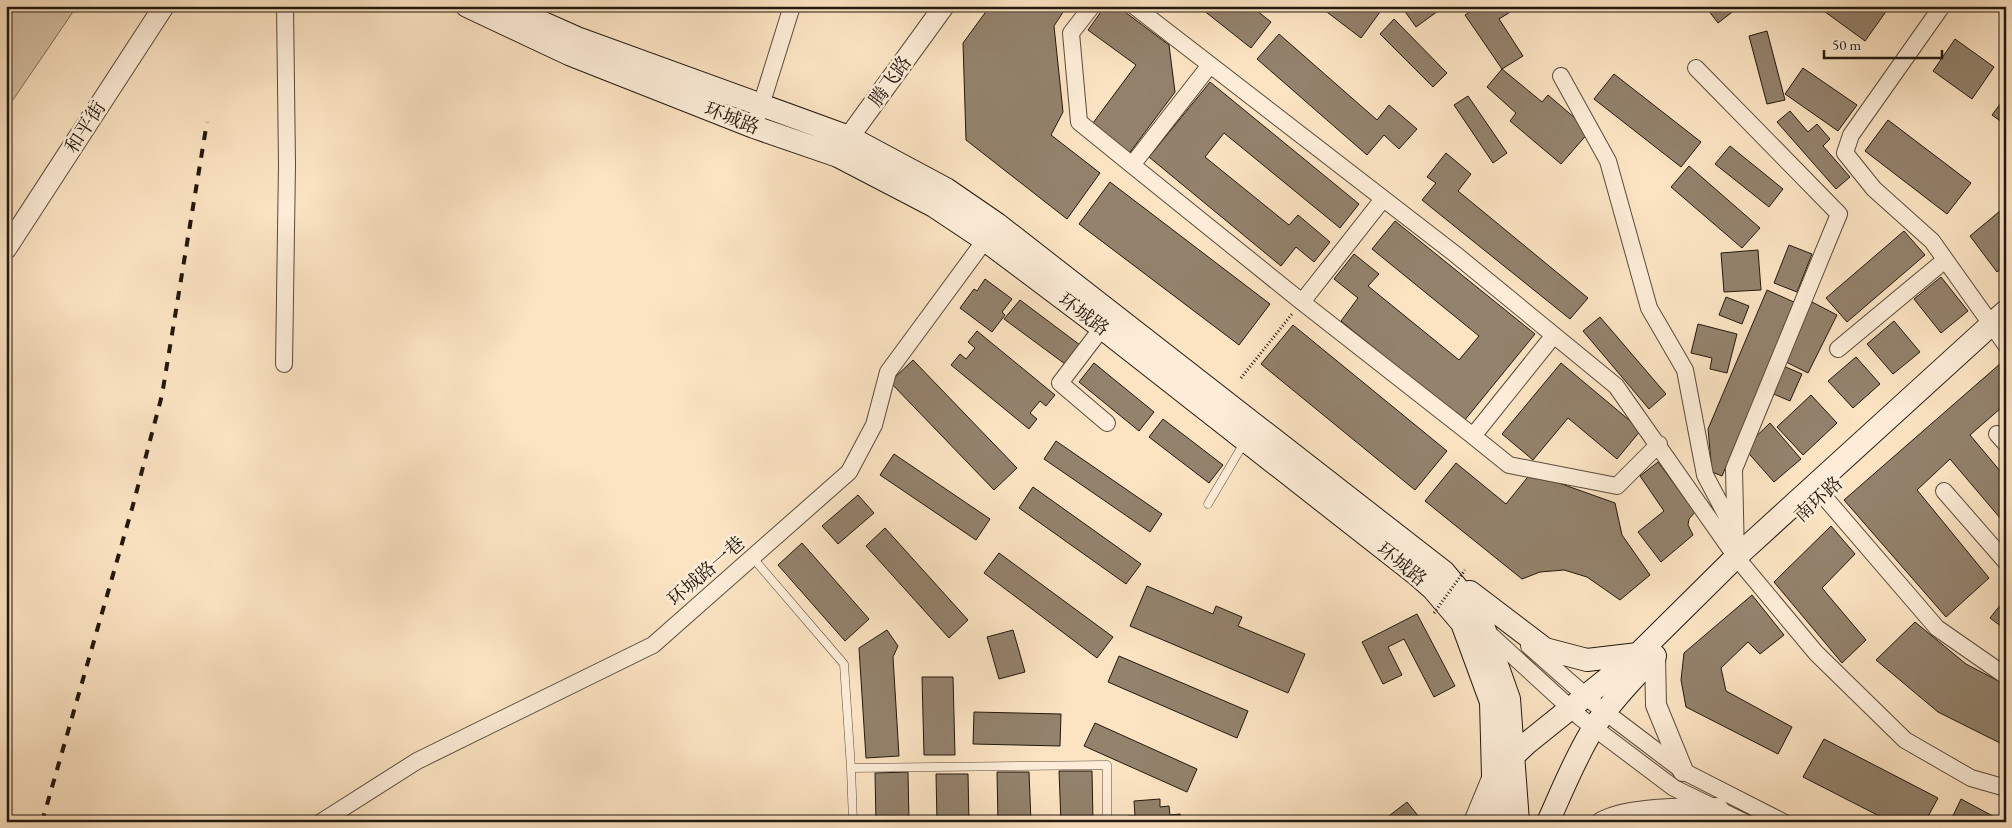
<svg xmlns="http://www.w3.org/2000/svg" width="2012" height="828" font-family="'EB Garamond','Noto Serif SC',serif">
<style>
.green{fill:#d7c1a4;stroke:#7c6c59}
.building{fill:#93826c;stroke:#22180e}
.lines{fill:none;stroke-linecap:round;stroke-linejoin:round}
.service-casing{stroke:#584b3b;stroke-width:9}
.minor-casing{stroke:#584b3b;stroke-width:18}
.tertiary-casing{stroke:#584b3b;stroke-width:22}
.secondary-casing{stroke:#22180e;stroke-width:24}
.path{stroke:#22180e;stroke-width:3;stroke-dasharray:1 2.5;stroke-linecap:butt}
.service{stroke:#fdedd8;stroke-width:8}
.minor{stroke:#fdedd8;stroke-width:16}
.tertiary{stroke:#fdedd8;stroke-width:20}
.secondary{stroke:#fdedd8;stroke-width:22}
.rail{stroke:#22180e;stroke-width:4;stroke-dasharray:9 9;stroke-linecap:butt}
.path-bridge{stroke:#22180e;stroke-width:3;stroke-dasharray:1 2.5;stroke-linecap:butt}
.labels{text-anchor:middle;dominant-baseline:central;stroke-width:5;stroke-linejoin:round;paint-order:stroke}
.street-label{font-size:19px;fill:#22180e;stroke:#fdedd8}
</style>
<rect width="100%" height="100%" fill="#fce4c3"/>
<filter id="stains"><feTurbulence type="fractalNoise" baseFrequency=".004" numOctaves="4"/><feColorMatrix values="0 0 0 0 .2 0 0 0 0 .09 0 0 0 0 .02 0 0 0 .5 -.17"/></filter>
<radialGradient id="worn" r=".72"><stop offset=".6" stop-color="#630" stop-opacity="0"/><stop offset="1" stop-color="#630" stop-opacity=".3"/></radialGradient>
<path class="green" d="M6,6H77L6,110Z"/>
<path class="building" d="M990,6H1067L1054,26L1063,112L1051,135L1100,173L1067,219L966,140L963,43Z
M1105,6H1117L1169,45L1175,92L1128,155L1090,127L1136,65L1088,30Z
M1198,6H1251L1271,22L1251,48Z
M1319,6H1373L1380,12L1361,38Z
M1401,6H1445L1416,27Z
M1478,6H1520L1499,19L1523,56L1502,69L1465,15Z
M1705,6H1740L1718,23Z
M1817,6H1890L1865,41Z
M1394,19L1447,73L1433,87L1380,34Z
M1767,31L1785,100L1767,104L1749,36Z
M1279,34L1377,120L1389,105L1417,129L1399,149L1384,135L1367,155L1257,59Z
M1955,39L1994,67L1972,99L1933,71Z
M1803,68L1857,105L1838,131L1785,94Z
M1502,69L1542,102L1548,95L1590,131L1561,164L1510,121L1516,113L1487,87Z
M1614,74L1701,142L1681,167L1594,99Z
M1210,82L1359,204L1340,228L1224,133L1205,157L1289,225L1298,215L1330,242L1314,262L1296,247L1281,266L1149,157Z
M1468,96L1507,153L1493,163L1454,105Z
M2006,96V125L1992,115Z
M1790,111L1808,132L1817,124L1830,139L1823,146L1850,177L1836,189L1777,122Z
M1888,120L1971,183L1947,214L1865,151Z
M1730,146L1783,189L1769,207L1715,164Z
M1446,153L1471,174L1458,191L1588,298L1570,319L1422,200L1436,183L1427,177Z
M1689,166L1760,228L1742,248L1671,187Z
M1110,182L1270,304L1239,345L1079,224Z
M2006,206V265L1997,272L1970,236Z
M1395,221L1535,334L1464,421L1341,321L1358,298L1334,279L1354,254L1379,274L1368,286L1459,360L1479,336L1372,249Z
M1904,231L1925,255L1847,322L1826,298Z
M1789,245L1812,254L1797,292L1774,283Z
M1758,250L1761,290L1724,292L1721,253Z
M1941,277L1968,311L1941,333L1914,299Z
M985,279L1012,299L1002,312L1005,315L992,332L960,308L974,289L977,291Z
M1767,290L1796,303L1722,476L1712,472L1708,429Z
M1726,297L1749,306L1742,324L1719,315Z
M1020,300L1080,345L1065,364L1004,319Z
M1812,302L1837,315L1808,373L1782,360Z
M1600,317L1666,394L1649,409L1583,331Z
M1894,321L1920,352L1893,374L1867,344Z
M1698,324L1737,334L1727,373L1710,369L1712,358L1691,353Z
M1293,325L1447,451L1415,490L1261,364Z
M977,331L1055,395L1046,406L1040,401L1030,413L1037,419L1029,429L951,365L960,354L966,359L975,348L968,342Z
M1856,357L1880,384L1853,408L1828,381Z
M913,360L1017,468L994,490L890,382Z
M1094,363L1154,412L1139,431L1079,382Z
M1561,363L1641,430L1617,459L1568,418L1533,460L1502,434Z
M2001,363L2006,368V414L2001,408L1970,435L2006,478V525L1950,459L1917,490L1989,578L1946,617L1844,500Z
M1781,365L1802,374L1790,401L1769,392Z
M1811,395L1837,423L1803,455L1777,427Z
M1163,419L1223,465L1209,483L1149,437Z
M1770,423L1801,459L1774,482L1744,448Z
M1056,441L1162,514L1150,532L1044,459Z
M894,454L990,519L976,540L880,475Z
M1658,462L1695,512L1689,519L1688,525L1693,535L1661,562L1638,532L1664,511L1640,476Z
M1456,463L1506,504L1531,473L1615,503L1622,535L1650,575L1620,600L1587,577L1564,570L1540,572L1522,579L1425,501Z
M1033,487L1141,564L1126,584L1019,508Z
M858,495L874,513L838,544L822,526Z
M1831,526L1855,554L1822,588L1866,640L1842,663L1774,582Z
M885,528L968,620L949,638L866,546Z
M802,543L869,619L845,641L778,565Z
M999,553L1113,637L1097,658L984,573Z
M1147,586L1213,614L1216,606L1242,617L1238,626L1305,654L1288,693L1130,626Z
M1752,595L1784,635L1760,654L1748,642L1721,668L1726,691L1792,727L1778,754L1686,707L1681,680L1684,653Z
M2006,598V630L1990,618Z
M1417,614L1455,686L1434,697L1404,639L1388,647L1402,675L1383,684L1362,642Z
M1915,622L1966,664L2006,685V746L1938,712L1876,660Z
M887,630L898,646L893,657L899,756L866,758L859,648Z
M1013,630L1025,672L999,679L987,637Z
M1119,656L1248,711L1237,738L1108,682Z
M922,677H953L955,755H924Z
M974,712L1061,714L1060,746L973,744Z
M1095,723L1197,769L1187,792L1084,746Z
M1824,739L1938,798L1925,822H1891L1803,777Z
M1059,771H1092L1093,822H1061Z
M908,772L909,822H876L875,773Z
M997,772H1029L1031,822H998Z
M936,774H968L969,822H937Z
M1160,799V807L1169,806L1170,815L1180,814L1181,822H1129L1128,816H1135L1134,801Z
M1961,799L2004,822H1950Z
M1407,802L1423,822H1381Z"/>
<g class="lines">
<defs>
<path id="service" d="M1208,504L1244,443
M752,557L844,664L851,768
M853,822L851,768L1107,765V822"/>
<path id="minor" d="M1092,6L1071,33L1079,122L1132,165
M1134,6L1455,254L1616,386L1736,557L1816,653L1905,740L1971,778L2006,788
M1942,6L1851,135L1845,153L1874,189L1932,241L2006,345
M1210,65L1132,165L1302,302
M1696,68L1839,214L1734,469L1736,557
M1561,76L1608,161L1649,308L1685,370L1705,475L1733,528
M758,115L792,6
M1383,199L1302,302L1473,436
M1102,328L1060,383L1107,423
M1554,335L1473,436L1509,465L1617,486L1659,444
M1838,349L1945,260
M284,364L287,165L285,6
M1997,434L2006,444
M1814,485L1937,628L2006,676
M1944,491L2006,562
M1486,631L1581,718L1674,788L1744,822
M1529,646L1596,705L1683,771L1783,822
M321,822L417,761L653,645L849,472L874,425L888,372L991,232"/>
<path id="tertiary" d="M841,150L849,137L944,6
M6,249L164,6
M1655,655L1656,705L1683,771
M1474,822L1493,776
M1602,822C1629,807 1687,809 1718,808"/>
<path id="secondary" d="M467,6L569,54L754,127L838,156L934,206L985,240L1102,328L1416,574L1433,589L1462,623L1491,702L1493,776L1497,822
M505,6L577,38L849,137L946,189L997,224L1444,572L1479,614L1509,699L1518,822
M1470,592L1545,649L1587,660L1638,654
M1506,763L1526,744L1638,654L1736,557L2006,311
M1548,822C1562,791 1575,758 1593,729C1610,702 1633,678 1655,656"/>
</defs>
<use href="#service" class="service-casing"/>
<use href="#minor" class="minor-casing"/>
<use href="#tertiary" class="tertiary-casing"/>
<use href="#secondary" class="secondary-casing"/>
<path class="path" d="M1241,378L1292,314"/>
<use href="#service" class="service"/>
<use href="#minor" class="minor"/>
<use href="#tertiary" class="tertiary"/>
<use href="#secondary" class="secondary"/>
<path class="rail" d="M42,822L133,505L162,395L207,122"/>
<path class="path-bridge" d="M1434,613L1465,570"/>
</g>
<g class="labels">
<g class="street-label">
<text transform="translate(890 81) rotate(-54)">腾飞路</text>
<text transform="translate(732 118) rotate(21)">环城路</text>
<text transform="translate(85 127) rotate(-57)">和平街</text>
<text transform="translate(1084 314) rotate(37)">环城路</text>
<text transform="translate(1818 499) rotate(-42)">南环路</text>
<text transform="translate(1402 564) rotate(39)">环城路</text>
<text transform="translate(706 571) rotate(-41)">环城路一巷</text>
</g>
</g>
<rect width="2012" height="828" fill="none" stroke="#fce4c3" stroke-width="25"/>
<rect x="8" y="8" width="1997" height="813" fill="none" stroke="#22180e" stroke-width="2.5"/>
<rect x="12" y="12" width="1987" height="803" fill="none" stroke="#22180e"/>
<path d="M1824 50v8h118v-8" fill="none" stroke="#22180e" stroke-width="2.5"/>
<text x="1832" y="50" font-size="15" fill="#22180e" stroke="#fdedd8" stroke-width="4" paint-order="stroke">50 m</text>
<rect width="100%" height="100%" filter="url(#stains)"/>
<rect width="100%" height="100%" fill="url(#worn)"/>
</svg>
